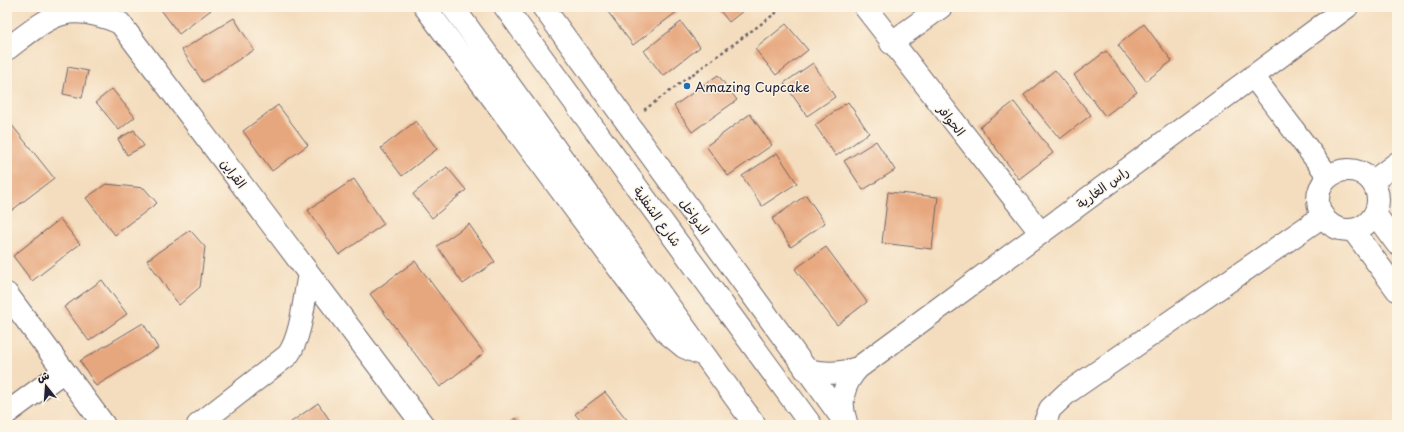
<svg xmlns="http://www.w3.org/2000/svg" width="1404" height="432" font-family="'Playpen Sans','Playpen Sans Arabic',sans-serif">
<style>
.building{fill:#e7a77e}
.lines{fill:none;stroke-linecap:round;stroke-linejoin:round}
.minor-casing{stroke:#6c6369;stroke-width:24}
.path{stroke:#6c6369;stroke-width:2.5;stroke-dasharray:3 3;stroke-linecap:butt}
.minor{stroke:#fff;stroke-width:22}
.poi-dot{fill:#1f6fb2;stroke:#fcf5e5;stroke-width:1.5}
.labels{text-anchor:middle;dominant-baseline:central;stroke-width:3;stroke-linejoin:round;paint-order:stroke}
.poi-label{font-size:13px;fill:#22223b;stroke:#fcf5e5;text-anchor:start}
.street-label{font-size:13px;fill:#22223b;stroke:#fcf5e5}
</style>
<rect width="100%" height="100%" fill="#fcf5e5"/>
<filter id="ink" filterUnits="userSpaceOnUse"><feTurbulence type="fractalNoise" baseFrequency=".025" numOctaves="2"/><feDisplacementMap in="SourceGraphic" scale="8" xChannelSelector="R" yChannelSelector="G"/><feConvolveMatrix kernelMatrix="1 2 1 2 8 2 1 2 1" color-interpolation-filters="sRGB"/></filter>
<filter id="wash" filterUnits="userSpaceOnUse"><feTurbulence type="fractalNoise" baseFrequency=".012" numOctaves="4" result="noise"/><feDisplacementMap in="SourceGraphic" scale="16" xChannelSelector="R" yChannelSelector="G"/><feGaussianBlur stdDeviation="0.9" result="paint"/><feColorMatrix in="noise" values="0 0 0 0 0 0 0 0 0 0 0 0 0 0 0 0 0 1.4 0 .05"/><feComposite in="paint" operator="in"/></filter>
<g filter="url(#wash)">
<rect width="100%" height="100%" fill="#f4ddbe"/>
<g id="blocks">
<path class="building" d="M159,7H209L211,10L179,34Z
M614,7H675L678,11L633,45L608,12Z
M717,7H748L729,22Z
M234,18L254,50L203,82L182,50Z
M681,22L700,47L663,76L644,51Z
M786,24L808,50L776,75L755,49Z
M1144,24L1172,61L1146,81L1118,45Z
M1106,51L1137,92L1105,116L1074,75Z
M813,63L835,97L807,116L784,83Z
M68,67L88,71L82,98L63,94Z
M1055,70L1091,115L1060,139L1024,95Z
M718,75L737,100L692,132L674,106Z
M112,89L135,117L119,130L96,102Z
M848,102L869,133L836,156L815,125Z
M1014,102L1053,153L1019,179L980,127Z
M278,105L308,145L272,171L243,131Z
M750,114L772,145L728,176L706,146Z
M7,119L54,178L7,214Z
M416,121L437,149L402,176L381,148Z
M134,130L144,146L127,155L118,139Z
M876,141L895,170L863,190L844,161Z
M777,153L797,183L762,206L742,176Z
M447,167L466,190L432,218L413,194Z
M354,179L384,224L339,255L308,210Z
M106,184L144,188L157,203L115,235L86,198Z
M888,192L938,197L932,249L882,243Z
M806,195L825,223L791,247L772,219Z
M60,219L80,244L32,281L13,256Z
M469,224L495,262L463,284L437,246Z
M190,230L205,247L200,287L179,305L147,260Z
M826,247L867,302L837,325L795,269Z
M415,261L484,353L440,387L370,294Z
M102,280L127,314L89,341L64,307Z
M143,323L158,348L96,386L80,361Z
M605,392L631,425H584L575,414Z
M318,403L333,425H287Z
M516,418L521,425H506Z"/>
</g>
</g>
<g filter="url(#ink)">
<use href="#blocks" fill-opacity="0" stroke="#6c6369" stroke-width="1"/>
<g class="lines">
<defs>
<path id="minor" d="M425,7L666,332L684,347L701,354
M453,7L755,425
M505,7L811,425
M543,7L844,421
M865,7L1040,232
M891,43L941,7
M7,49C51,16 65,0 120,23L423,425
M1253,76L1329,177
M1318 200a30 30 0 1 1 60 0a30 30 0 1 1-60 0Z
M1373,181L1397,163
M1375,214L1397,244
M1353,230L1397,290
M7,294L104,425
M805,369C824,375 840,374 858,368
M7,413L64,371
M846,422C839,401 843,384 858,368L1347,7
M198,425L288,355C302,336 304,297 309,274
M1044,425L1050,409L1067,393L1323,216"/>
</defs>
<use href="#minor" class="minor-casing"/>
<path class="path" d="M644,110L784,7"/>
<use href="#minor" class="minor"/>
</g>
</g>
<circle class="poi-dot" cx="687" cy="86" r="4"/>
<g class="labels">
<g class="poi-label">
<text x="695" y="86">Amazing Cupcake</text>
</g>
<g class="street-label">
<text transform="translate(952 120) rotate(52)">الحوافر</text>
<text transform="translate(234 173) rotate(53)">القراين</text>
<text transform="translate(1102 187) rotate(-36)">راس الغارية</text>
<text transform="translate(658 216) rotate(54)">شارع الشفلية</text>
<text transform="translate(695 216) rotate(54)">الدواخل</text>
</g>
</g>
<rect width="1404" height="432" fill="none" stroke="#fcf5e5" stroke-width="24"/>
<g transform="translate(46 386) rotate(343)" stroke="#fcf5e5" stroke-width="3" paint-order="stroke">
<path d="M0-3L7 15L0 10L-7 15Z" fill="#22223b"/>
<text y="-6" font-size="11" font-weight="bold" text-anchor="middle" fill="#22223b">ش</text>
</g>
</svg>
